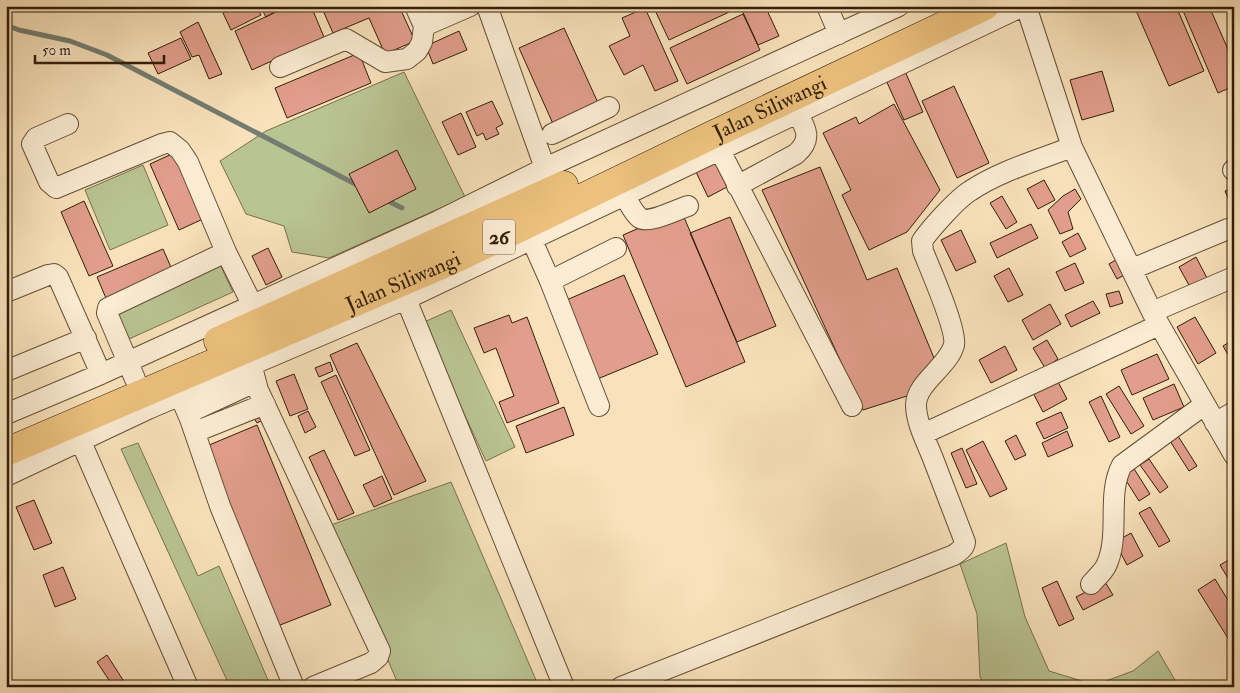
<svg xmlns="http://www.w3.org/2000/svg" width="1240" height="693" font-family="'IM FELL Double Pica',serif">
<style>
.green{fill:#bac493;stroke:#76714e}
.lines{fill:none;stroke-linecap:round;stroke-linejoin:round}
.stream{stroke:#747d71;stroke-width:5}
.building{fill:#e19e8c;stroke:#331e08}
.minor-casing{stroke:#644f35;stroke-width:22}
.highway-casing{stroke:#331e08;stroke-width:29}
.minor{stroke:#fbecd3;stroke-width:20}
.highway{stroke:#ecc17e;stroke-width:28}
.labels{text-anchor:middle;dominant-baseline:central;stroke-width:5;stroke-linejoin:round;paint-order:stroke}
.shield{fill:#fbecd3;stroke:#6f5c45;stroke-width:1}
.shield-label{font-size:20px;font-weight:bold;fill:#331e08}
.street-label{font-size:21px;fill:#331e08;stroke:#fbecd3}
</style>
<rect width="100%" height="100%" fill="#f9e2bb"/>
<filter id="stains"><feTurbulence type="fractalNoise" baseFrequency=".004" numOctaves="4"/><feColorMatrix values="0 0 0 0 .2 0 0 0 0 .09 0 0 0 0 .02 0 0 0 .5 -.17"/></filter>
<radialGradient id="worn" r=".72"><stop offset=".6" stop-color="#630" stop-opacity="0"/><stop offset="1" stop-color="#630" stop-opacity=".3"/></radialGradient>
<path class="green" d="M404,72L465,197L329,258L292,252L284,226L246,214L220,161L266,131Z
M143,165L168,225L110,250L85,190Z
M218,260L233,292L129,339L114,307Z
M451,310L515,447L486,461L422,323Z
M138,443L198,576L219,566L271,687H230L121,449Z
M451,482L539,687H394L398,684L331,525Z
M1006,543L1025,617L1049,671L1095,685L1133,671L1158,651L1179,687H986L980,677L977,614L960,564Z"/>
<g class="lines">
<path class="stream" d="M6,25L19,30L70,41L107,55L359,186
M384,199L402,208"/>
</g>
<path class="building" d="M236,6H256L261,15L231,30L223,13Z
M260,6H285L266,17Z
M289,6H311L324,37L252,70L235,31Z
M321,6H399L415,41L385,54L369,18L333,33Z
M653,6H740V7L669,40Z
M765,6L779,36L758,45L740,6Z
M1134,6H1176L1204,71L1169,86Z
M1181,6H1209L1234,63V86L1218,93Z
M645,8L678,81L655,91L643,65L624,75L609,46L630,36L622,18Z
M743,14L760,50L687,84L670,48Z
M198,22L222,74L209,79L199,55L192,57L180,32Z
M564,28L599,105L554,126L519,48Z
M459,31L467,50L433,64L426,46Z
M181,38L191,59L158,74L148,53Z
M359,53L371,83L287,118L275,88Z
M904,69L923,112L904,120L885,78Z
M1102,71L1114,111L1082,120L1070,80Z
M954,86L989,163L957,178L922,101Z
M492,101L503,124L496,128L499,134L486,140L483,133L477,136L466,112Z
M894,104L940,190L907,232L869,250L842,195L851,190L823,133L856,117L859,124Z
M461,113L476,147L458,155L442,122Z
M397,150L416,189L369,213L349,174Z
M174,153L203,219L179,230L150,164Z
M715,163L727,187L708,197L696,172Z
M820,167L867,280L897,268L934,358L910,395L863,410L762,190Z
M1044,180L1055,200L1038,209L1027,189Z
M1234,187V212L1225,191Z
M1075,189L1081,199L1068,212L1073,229L1060,234L1048,210L1063,196Z
M1002,196L1017,222L1006,229L990,203Z
M84,201L113,266L89,276L61,212Z
M681,210L745,362L686,387L623,235Z
M730,217L776,326L737,342L690,233Z
M1031,224L1038,238L997,258L990,243Z
M961,230L976,262L956,271L941,240Z
M1078,233L1086,249L1070,257L1062,242Z
M268,248L282,277L266,285L252,256Z
M163,249L174,274L108,303L97,277Z
M1196,257L1207,278L1190,287L1179,267Z
M1119,258L1128,273L1117,279L1109,264Z
M1075,263L1084,283L1065,291L1056,272Z
M1009,268L1023,295L1008,302L994,276Z
M624,275L658,354L595,380L562,302Z
M1119,291L1123,303L1110,307L1106,294Z
M1093,301L1100,313L1071,327L1065,315Z
M1050,304L1061,324L1033,340L1022,320Z
M509,315L512,323L527,317L559,403L507,423L499,402L514,396L496,348L484,353L474,328Z
M1195,317L1216,353L1198,364L1177,327Z
M1047,340L1058,359L1045,368L1033,348Z
M1233,340L1234,341V365L1223,346Z
M357,343L426,481L394,495L330,355Z
M1005,346L1017,370L991,383L979,360Z
M1157,354L1169,379L1132,395L1121,370Z
M330,362L333,371L319,377L315,368Z
M294,374L308,409L290,416L276,381Z
M336,375L370,450L355,456L321,382Z
M1056,378L1067,399L1043,412L1032,391Z
M1174,384L1184,407L1153,420L1143,398Z
M1119,386L1144,426L1131,434L1106,394Z
M1101,396L1120,437L1109,442L1089,402Z
M564,407L574,435L526,453L516,426Z
M308,411L316,427L305,433L298,416Z
M1061,412L1068,428L1044,439L1036,423Z
M251,413L268,417L257,423Z
M257,425L331,605L275,627L202,448Z
M1067,431L1073,446L1048,457L1042,443Z
M1016,435L1026,455L1015,460L1005,441Z
M1178,436L1197,466L1189,471L1170,441Z
M983,441L1007,489L990,497L966,450Z
M962,448L977,484L966,488L951,453Z
M324,450L354,513L338,520L309,457Z
M1149,459L1168,487L1160,493L1140,465Z
M1131,464L1150,494L1139,501L1120,471Z
M382,476L392,499L374,507L363,485Z
M34,500L52,543L34,550L16,507Z
M1150,507L1170,541L1159,547L1139,513Z
M1131,533L1143,556L1127,565L1115,542Z
M1234,557V588L1220,565Z
M63,567L76,599L55,607L43,575Z
M1215,579L1234,610V648L1198,590Z
M1057,581L1074,619L1059,626L1042,588Z
M1105,582L1113,595L1083,610L1076,597Z
M107,655L123,680L113,686L97,662Z"/>
<g class="lines">
<defs>
<path id="minor" d="M487,6L545,168
M827,6L839,34
M1026,6L1072,147L1152,312L1234,455
M424,26L470,6
M280,67L346,39L385,62L407,59L417,51L422,42L424,26L415,6
M68,124L36,138L32,144L49,182L56,188L162,144L170,142L180,150L188,162L226,252L258,316
M552,134L609,107
M714,139L852,406
M1233,170H1234
M737,186L796,154C812,140 807,129 797,113
M624,195C629,202 633,213 640,218C649,224 678,209 688,206
M526,227L550,281L599,406
M1132,269L1228,229
M550,281L616,248
M6,292L48,275L54,274L58,277L101,374
M406,299L564,687
M1152,312L1234,277
M248,352L258,390L380,651L378,657L371,663L313,687
M6,371L86,338
M135,379L107,313L108,308L226,252
M175,384L190,419L220,506L294,687
M188,413L255,382
M6,414L101,374L438,221L545,168L899,6
M1215,423L1234,412
M195,432L265,404
M923,434L1159,325
M81,442L188,687
M6,476L148,409L406,299L1023,6
M1091,584C1096,578 1103,572 1106,566C1121,535 1106,495 1122,465L1204,405
M621,687L954,555C959,551 964,549 965,542C954,513 943,485 932,456C926,441 916,422 916,405C916,383 948,367 954,345C957,329 930,269 923,251L922,241C931,228 957,199 970,191C1000,171 1038,160 1072,147"/>
<g id="highway">
<path d="M218,341L564,185"/>
<path id="s1" d="M6,452L451,261L712,135L985,6"/>
</g>
</defs>
<use href="#minor" class="minor-casing"/>
<use href="#highway" class="highway-casing"/>
<use href="#minor" class="minor"/>
<use href="#highway" class="highway"/>
</g>
<g class="labels">
<rect class="shield" x="483" y="219.5" width="32" height="35" rx="4"/>
<g class="shield-label">
<text x="499" y="237">26</text>
</g>
<g class="street-label">
<text stroke="none"><textPath href="#s1" startOffset="838">Jalan Siliwangi</textPath></text>
<text stroke="none"><textPath href="#s1" startOffset="432">Jalan Siliwangi</textPath></text>
</g>
</g>
<rect width="1240" height="693" fill="none" stroke="#f9e2bb" stroke-width="25"/>
<rect x="8" y="8" width="1225" height="678" fill="none" stroke="#331e08" stroke-width="2.5"/>
<rect x="12" y="12" width="1215" height="668" fill="none" stroke="#331e08"/>
<path d="M35 55v8h129v-8" fill="none" stroke="#331e08" stroke-width="2.5"/>
<text x="42" y="55" font-size="15" fill="#331e08" stroke="#fbecd3" stroke-width="4" paint-order="stroke">50 m</text>
<rect width="100%" height="100%" filter="url(#stains)"/>
<rect width="100%" height="100%" fill="url(#worn)"/>
</svg>
